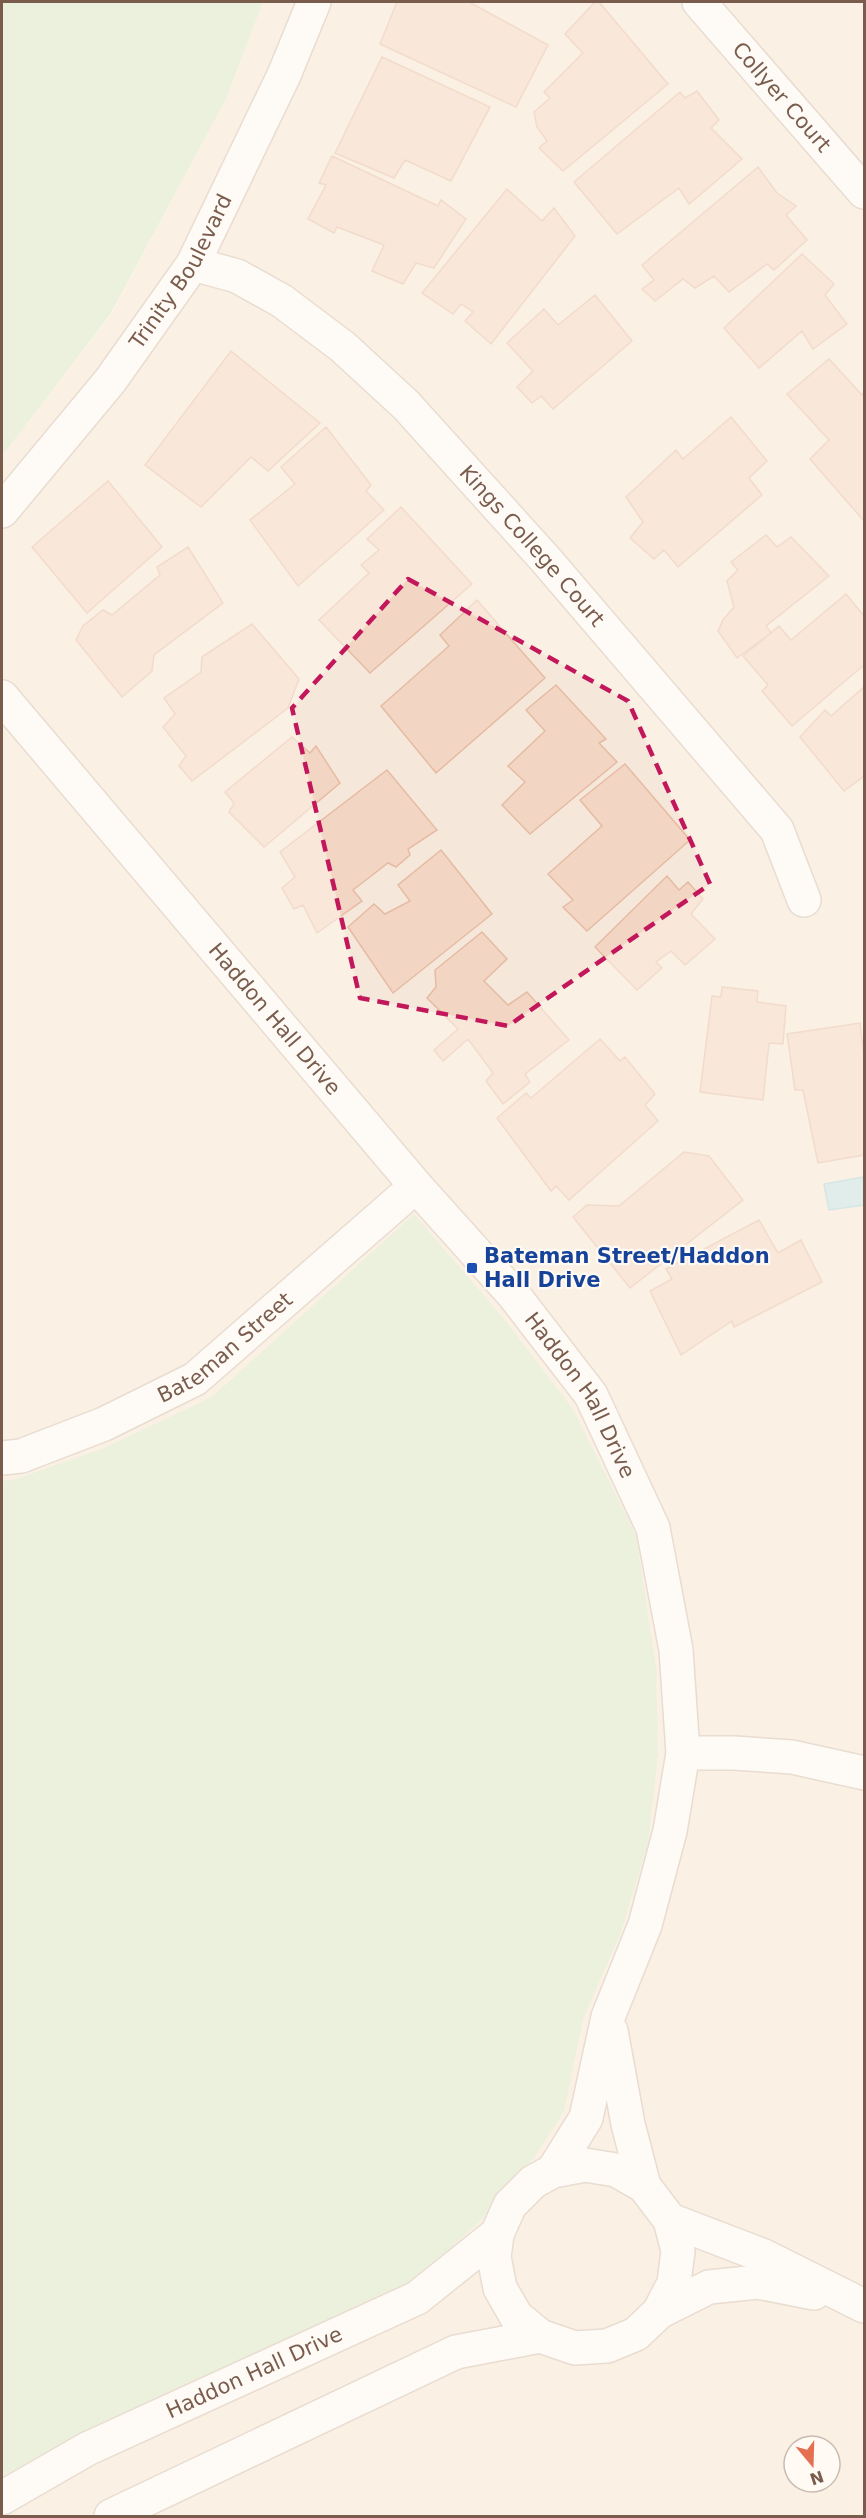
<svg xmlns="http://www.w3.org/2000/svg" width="866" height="2518" font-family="'DejaVu Sans',sans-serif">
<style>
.residential{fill:#f5e8da;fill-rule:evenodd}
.green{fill:#d8ecc9}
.water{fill:#bfe3e8;stroke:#a5d3da;stroke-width:1.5}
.building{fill:#f3d5c3;stroke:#e6bba3;stroke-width:1.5}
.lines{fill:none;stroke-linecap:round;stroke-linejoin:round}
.minor-casing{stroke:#d1beb0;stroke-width:36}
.minor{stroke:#fff;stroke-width:33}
.marked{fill:none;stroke:#c2185b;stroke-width:4.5;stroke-dasharray:12 8;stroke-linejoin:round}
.transit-dot{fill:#1a4fb4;stroke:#fffaf3;stroke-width:2}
.labels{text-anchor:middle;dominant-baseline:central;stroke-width:4.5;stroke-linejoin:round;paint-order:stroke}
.street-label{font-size:21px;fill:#7a5c4d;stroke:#fffaf3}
.transit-label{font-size:21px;font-weight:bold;fill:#164399;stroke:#fffaf3;text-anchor:start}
</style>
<rect width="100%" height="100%" fill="#fdf6ec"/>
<path class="residential" d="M263,2H864V2516H2V456L111,315L226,99ZM794,2446H830V2482H794Z"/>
<path class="green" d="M2,2H263L226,99L110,315L2,456Z
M414,1214L504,1319L573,1409L636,1535L656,1667L658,1755L648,1843L621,1932L583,2019L564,2111L536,2155L479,2222L406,2290L2,2487V1481L16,1479L102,1449L212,1397Z"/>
<path class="water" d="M864,1177V1205L829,1210L824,1184Z"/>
<path class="building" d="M397,2H469L548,45L516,107L380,44Z
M595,2H599L668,84L563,171L539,148L547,141L537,127L534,112L550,98L544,92L583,53L565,34Z
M382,57L490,107L451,181L405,160L394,178L335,153Z
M697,91L719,120L711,128L742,159L689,204L679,188L617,234L574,182L680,92L685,98Z
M332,156L438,206L441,200L466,219L434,268L416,263L403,284L372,271L384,245L337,227L334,233L308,219L326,185L319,183Z
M758,167L777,193L796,206L786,215L807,240L774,270L767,264L729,292L714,276L695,288L683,279L655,301L642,289L654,280L642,265Z
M507,189L542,221L554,208L575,236L491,344L465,321L473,312L461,304L453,314L422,293Z
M802,254L834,284L825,295L847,324L813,349L802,331L759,368L724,328Z
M595,295L632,341L553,409L541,396L532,403L517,387L533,371L507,343L544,309L558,325Z
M231,351L320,423L268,471L251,457L201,507L145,465Z
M829,359L862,395L864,392V521L810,459L829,440L787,394Z
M731,417L767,461L749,478L762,495L678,567L664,550L654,559L630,538L643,522L626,497L676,450L683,459Z
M326,427L371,485L366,491L384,510L298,586L250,520L295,484L281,467Z
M108,481L162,547L87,613L32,547Z
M401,507L472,584L370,673L319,620L369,573L361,565L379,550L367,539Z
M766,535L777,547L791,537L829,576L766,626L771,633L737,658L718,631L723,620L734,607L727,581L738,570L731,562Z
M188,547L223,603L154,655L152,671L122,697L76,640L83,626L103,610L112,615L160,575L157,567Z
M846,594L864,616V665L792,726L762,691L768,685L743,656L779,626L791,640Z
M477,600L545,678L436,773L381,706L449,646L440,635Z
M252,624L299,679L288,708L192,781L179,766L186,756L163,727L175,714L164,698L201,672L202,657Z
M556,685L606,739L599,743L617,762L530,834L502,805L525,782L508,766L545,731L526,710Z
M864,687V776L844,791L800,737L825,710L831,716Z
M292,737L310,753L316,746L340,783L264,847L229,812L234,803L225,792Z
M625,764L690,840L587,931L563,907L573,900L548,874L602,826L580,800Z
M387,770L437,830L408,849L410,855L396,867L388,863L353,890L362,901L317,933L303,905L294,909L282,888L295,877L280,852Z
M441,850L492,914L393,993L348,927L374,904L385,914L410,901L398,885Z
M667,876L679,890L688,882L703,899L691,914L715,939L685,965L671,951L656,962L662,968L637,990L595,947Z
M482,932L507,959L484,981L508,1005L527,992L569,1040L525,1074L530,1082L503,1104L486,1081L493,1073L468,1039L443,1061L434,1050L458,1029L427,998L436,987L435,970Z
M722,987L758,991L757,1002L786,1006L783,1044L769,1043L763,1100L700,1092L712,996L721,997Z
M860,1023L864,1055V1155L818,1163L803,1090H795L787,1034Z
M600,1039L620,1061L625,1057L655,1094L645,1105L658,1121L569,1200L556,1186L551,1191L497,1118L526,1093L531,1098Z
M684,1152L709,1156L743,1200L630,1288L573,1217L587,1205L619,1206Z
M759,1220L778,1253L801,1240L822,1282L734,1327L732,1321L681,1355L650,1291L672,1279L666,1269Z"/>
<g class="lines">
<defs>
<g id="minor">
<path id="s1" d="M699,2L864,192"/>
<path id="s2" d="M193,264L237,276L282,301L343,347L406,405L546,560L777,830L804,900"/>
<path id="s3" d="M2,511L110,381L193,264L284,75L314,2"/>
<path id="s4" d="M2,697L416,1186L513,1294L591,1395L653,1528L676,1650L683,1753L670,1831L645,1925L608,2017L586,2118L553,2171"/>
<path id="s5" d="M2,1458L21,1456L104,1424L195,1379L416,1186"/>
<path d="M683,1753H734L792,1757L864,1773"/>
<path d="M611,2031L628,2124L644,2186"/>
<path d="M670,2220L764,2256L864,2306"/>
<path d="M659,2312L709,2287L758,2282L814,2293"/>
<path id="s6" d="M2,2498L87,2449L417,2298L497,2234L510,2205L533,2182L553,2171L585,2165L616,2170L644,2186L670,2220L678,2251L674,2283L659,2312L636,2334L607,2346L575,2348L540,2336L516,2316L500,2288L494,2257L497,2234"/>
<path d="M111,2516L456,2352L540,2336"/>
</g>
</defs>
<use href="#minor" class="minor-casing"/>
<use href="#minor" class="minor"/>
</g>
<path d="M0 0H866V2518H0ZM408,579L628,701L710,884L508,1026L360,998L292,708Z" fill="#fdf6ec" fill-opacity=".55" fill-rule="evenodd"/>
<path class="marked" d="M408,579L628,701L710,884L508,1026L360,998L292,708Z"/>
<rect class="transit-dot" x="466" y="1262" width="12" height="12" rx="3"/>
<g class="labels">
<g class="street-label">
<text stroke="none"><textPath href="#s1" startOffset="126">Collyer Court</textPath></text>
<text stroke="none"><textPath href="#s3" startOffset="300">Trinity Boulevard</textPath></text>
<text stroke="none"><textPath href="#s2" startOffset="448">Kings College Court</textPath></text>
<text stroke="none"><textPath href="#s4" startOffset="422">Haddon Hall Drive</textPath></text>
<text stroke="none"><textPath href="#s5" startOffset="252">Bateman Street</textPath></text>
<text stroke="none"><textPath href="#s4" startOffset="908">Haddon Hall Drive</textPath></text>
<text stroke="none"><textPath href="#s6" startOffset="282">Haddon Hall Drive</textPath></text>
</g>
<g class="transit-label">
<text x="484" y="1256">Bateman Street/Haddon<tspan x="484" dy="24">Hall Drive</tspan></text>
</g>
</g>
<rect width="866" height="2518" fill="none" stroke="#7a5c4d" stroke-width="6"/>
<g transform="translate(812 2464) rotate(161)"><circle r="28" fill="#fffaf3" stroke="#cabbb1" stroke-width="1.5"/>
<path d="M0-4.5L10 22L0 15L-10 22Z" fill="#e76f51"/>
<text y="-9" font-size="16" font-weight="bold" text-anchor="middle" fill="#7a5c4d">N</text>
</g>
</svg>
